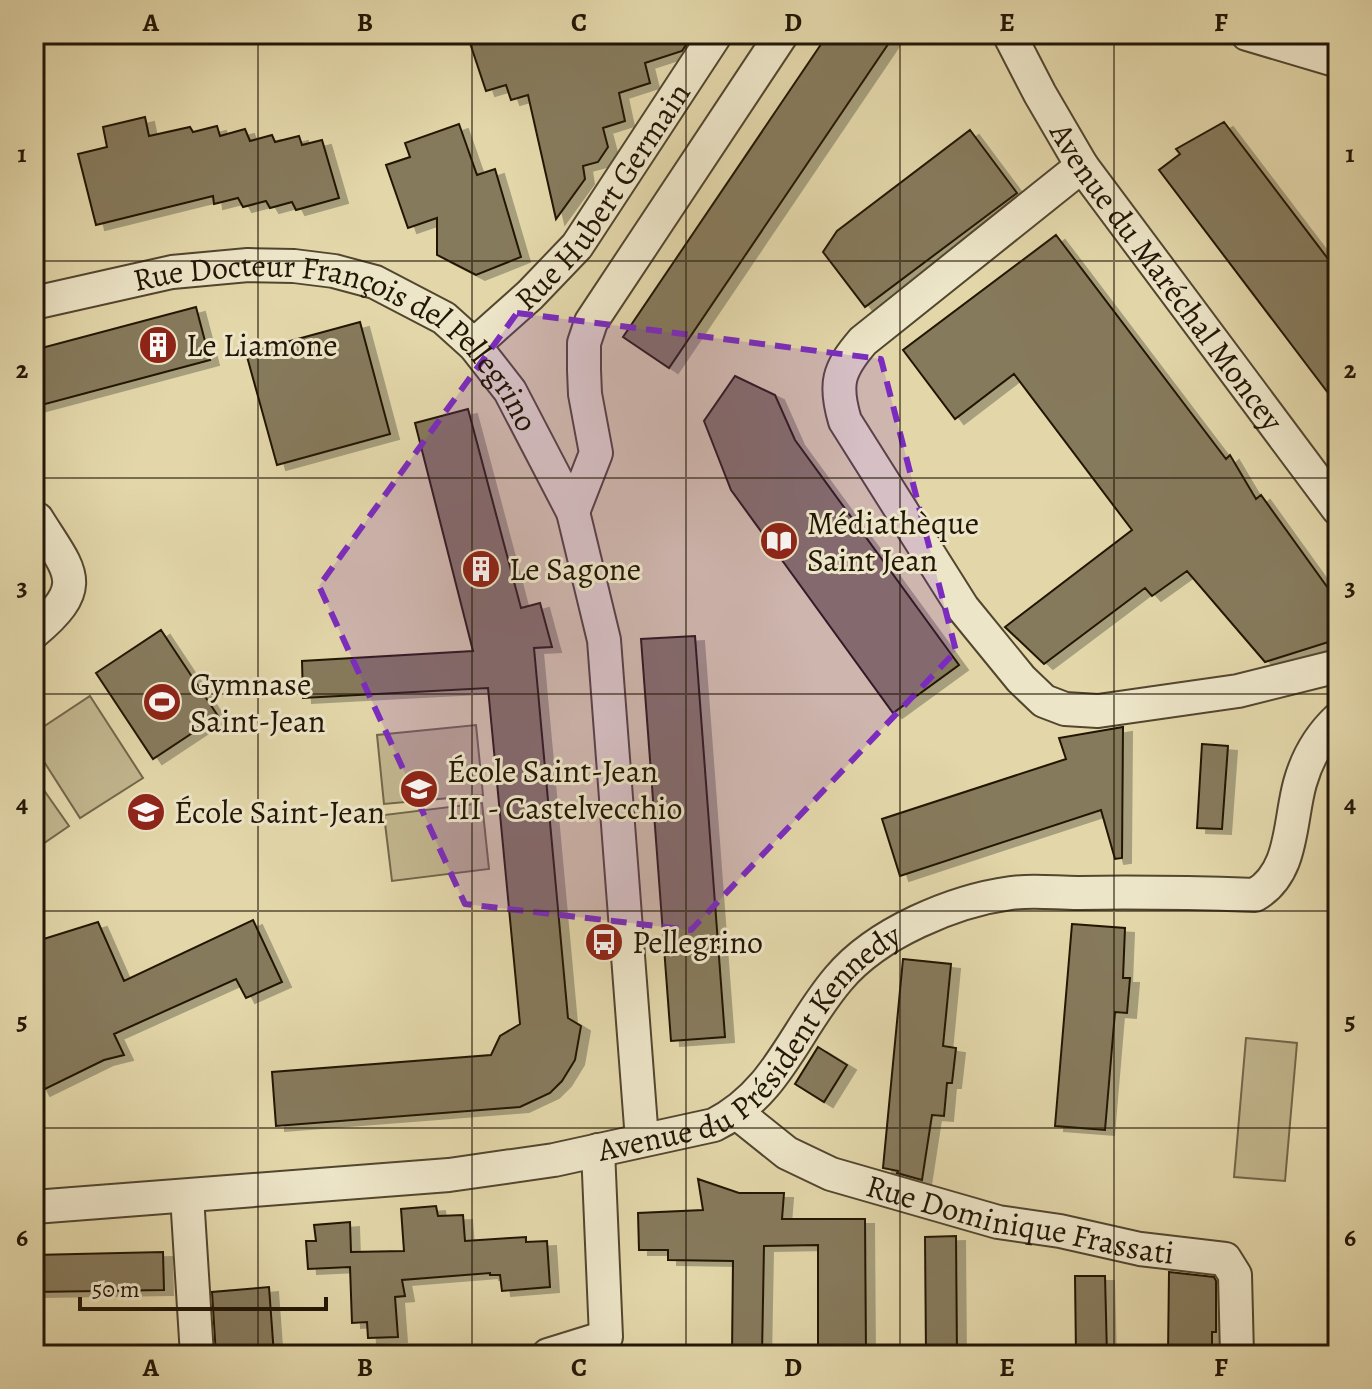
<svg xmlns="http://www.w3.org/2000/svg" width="1372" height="1389" font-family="Alegreya,serif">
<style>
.green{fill:#c2b68e;stroke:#72664a;stroke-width:2}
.building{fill:#867a5b;stroke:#221606;stroke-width:2;filter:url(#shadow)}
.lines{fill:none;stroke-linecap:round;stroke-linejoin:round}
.minor-casing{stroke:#52462f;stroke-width:36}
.minor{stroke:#ede5c8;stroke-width:32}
.marked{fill:#7b2cbf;fill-opacity:0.2;stroke:#7b2cbf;stroke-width:6;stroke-dasharray:16 10;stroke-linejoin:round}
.grid{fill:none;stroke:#221606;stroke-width:2;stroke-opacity:0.55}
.labels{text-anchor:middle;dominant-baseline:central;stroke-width:6;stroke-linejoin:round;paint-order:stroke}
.street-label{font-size:32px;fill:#221606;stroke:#ede5c8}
.poi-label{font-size:32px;fill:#221606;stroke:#ede5c8;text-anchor:start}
.neatline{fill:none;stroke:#221606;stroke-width:3}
.grid-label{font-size:26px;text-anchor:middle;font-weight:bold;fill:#221606}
</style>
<defs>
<filter id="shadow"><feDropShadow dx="9" dy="5" stdDeviation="0" flood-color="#0004"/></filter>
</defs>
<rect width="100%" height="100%" fill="#e3d7aa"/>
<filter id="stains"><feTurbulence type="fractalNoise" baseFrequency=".0025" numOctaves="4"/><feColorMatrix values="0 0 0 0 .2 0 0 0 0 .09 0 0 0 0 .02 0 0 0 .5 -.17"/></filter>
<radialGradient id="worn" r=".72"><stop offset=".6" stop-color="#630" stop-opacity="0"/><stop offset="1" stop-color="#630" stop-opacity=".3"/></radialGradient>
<path class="green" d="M90,696L143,778L80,818L34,746V733Z
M476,725L483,795L384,804L377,735Z
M34,776L69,826L34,850Z
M482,803L489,869L392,881L384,815Z
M1246,1038L1297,1043L1285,1181L1234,1177Z"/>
<path class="building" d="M467,34H693L682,51L645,63L650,83L619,93L625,121L603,128L608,147L598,162L583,166L585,179L556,219L528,95L511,100L506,85L486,91Z
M828,34H895L669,368L623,337Z
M145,117L149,136L190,127L193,132L217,126L220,136L245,129L250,141L272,135L275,142L299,136L302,145L322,140L339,198L296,210L292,202L270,208L266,201L243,207L238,198L214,204L213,196L96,225L78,154L107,147L103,127Z
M1224,122L1338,272V406L1159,170L1180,154L1176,149Z
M459,124L477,175L495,169L521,257L476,275L437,255V218L408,228L386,165L410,157L405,143Z
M970,130L1017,193L865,307L823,252L837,231Z
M1056,235L1226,459L1230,455L1256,499L1261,495L1338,602V639L1265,662L1187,571L1152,596L1145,588L1044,664L1005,627L1132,530L1014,374L955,419L903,350Z
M196,307L210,360L34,407V350Z
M360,322L390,434L277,465L246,353Z
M735,376L775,395L795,440L959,665L893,713L731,490L704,421Z
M468,409L521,608L540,603L552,647L534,648L568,1018L581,1026L575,1060L562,1081L550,1093L520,1107L276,1126L272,1072L491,1055L500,1036L520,1024L488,688L303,698L302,661L473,651L415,423Z
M161,630L218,716L153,759L96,673Z
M695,636L725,1037L671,1041L641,639Z
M1123,727L1122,858L1115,859L1101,810L900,876L882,819L1066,759L1059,738Z
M1202,744L1228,746L1222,829L1197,828Z
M253,920L282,982L246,998L236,979L114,1034L124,1055L104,1060L41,1091L34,1077V942L98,922L124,981Z
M1072,924L1125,928L1123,978H1130L1127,1013L1115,1012L1105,1130L1055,1126Z
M903,959L951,964L943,1046L956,1048L952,1083H947L944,1116L932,1115L922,1180L897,1173L898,1171L883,1168Z
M818,1047L847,1065L824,1102L795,1084Z
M698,1179L739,1193H784L782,1219H865L866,1355H818V1245L764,1246L762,1355H732L733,1261L668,1260V1250H639L638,1213L703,1210Z
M436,1206L438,1216L463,1215L465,1241L526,1237V1242L547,1241L550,1287L502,1291L500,1275H490V1273L402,1280L405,1296L395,1297L398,1337L368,1338L367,1322L352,1323L350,1267L308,1269L306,1241H316L314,1225L350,1222L351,1252L404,1251L401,1209Z
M956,1236L957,1355H926L925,1237Z
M163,1252L164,1290L34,1292V1255Z
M1169,1272L1214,1277L1216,1281V1332H1212V1355H1168Z
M1075,1276H1105L1107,1355H1076Z
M269,1287L274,1355H216L212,1292Z"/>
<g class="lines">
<defs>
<g id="minor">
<path id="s1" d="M1009,34L1040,94L1082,166L1338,509"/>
<path d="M1247,34L1338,61"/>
<path d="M1082,166L863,341C838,370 834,384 845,421L963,608L1021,679L1044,701L1065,709L1098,711L1238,691L1338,666"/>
<path id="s2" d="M34,303L172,272L248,265L294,266L334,271L375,282L444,318L474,345L510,391L573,512L604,640L642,1140"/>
<path id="s3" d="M474,345L530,295L577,246L716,34"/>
<path d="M573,512L596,453L585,394L584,370V343L591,322L782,34"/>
<path d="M34,632C90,585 70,572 37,519"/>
<path id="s4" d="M737,1113L787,1153L831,1174L998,1222L1060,1231L1140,1249L1225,1259L1235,1275L1237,1355"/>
<path d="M187,1196L197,1355"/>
<path id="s5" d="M34,1207L449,1175L554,1160L714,1125C778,1093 795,1029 839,978C877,933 953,901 1011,893C1033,890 1056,893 1078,893C1137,892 1196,893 1255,895C1294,872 1289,822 1300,783C1307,758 1320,736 1338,719"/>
<path d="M548,1355L606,1337L598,1150"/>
</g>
</defs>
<use href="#minor" class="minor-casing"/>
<use href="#minor" class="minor"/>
</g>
<path class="marked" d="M517,313L881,359L956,651L691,930L465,904L319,586Z"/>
<path class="grid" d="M258,34V1355M472,34V1355M686,34V1355M900,34V1355M1114,34V1355M34,261H1338M34,478H1338M34,694H1338M34,911H1338M34,1128H1338"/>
<defs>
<symbol id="building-disc" viewBox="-11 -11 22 22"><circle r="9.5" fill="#8f2418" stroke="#ede5c8"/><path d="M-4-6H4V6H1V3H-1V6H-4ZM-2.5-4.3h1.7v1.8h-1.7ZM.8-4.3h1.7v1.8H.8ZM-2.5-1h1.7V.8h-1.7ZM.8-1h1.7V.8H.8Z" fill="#fff"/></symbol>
<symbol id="library-disc" viewBox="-11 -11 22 22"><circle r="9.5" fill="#8f2418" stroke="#ede5c8"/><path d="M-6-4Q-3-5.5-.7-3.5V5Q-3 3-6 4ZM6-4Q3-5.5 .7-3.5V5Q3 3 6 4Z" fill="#fff"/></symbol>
<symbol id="stadium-disc" viewBox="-11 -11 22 22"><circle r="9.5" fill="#8f2418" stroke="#ede5c8"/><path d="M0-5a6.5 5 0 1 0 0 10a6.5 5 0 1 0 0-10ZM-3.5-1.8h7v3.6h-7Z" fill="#fff"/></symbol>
<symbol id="school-disc" viewBox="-11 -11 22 22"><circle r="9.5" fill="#8f2418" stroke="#ede5c8"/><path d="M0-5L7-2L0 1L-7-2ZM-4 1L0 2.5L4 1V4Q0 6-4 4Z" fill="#fff"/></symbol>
<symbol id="bus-disc" viewBox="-11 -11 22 22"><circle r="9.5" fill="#8f2418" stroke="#ede5c8"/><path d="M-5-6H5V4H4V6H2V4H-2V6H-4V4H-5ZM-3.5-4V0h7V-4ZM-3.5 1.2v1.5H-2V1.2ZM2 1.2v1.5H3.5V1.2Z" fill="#fff"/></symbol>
</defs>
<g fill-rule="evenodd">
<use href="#building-disc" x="136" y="323" width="44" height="44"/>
<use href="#library-disc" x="757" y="519" width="44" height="44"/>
<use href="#building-disc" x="459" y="547" width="44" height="44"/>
<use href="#stadium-disc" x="140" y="680" width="44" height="44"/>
<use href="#school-disc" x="397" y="767" width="44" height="44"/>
<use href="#school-disc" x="124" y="790" width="44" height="44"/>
<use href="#bus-disc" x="582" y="920" width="44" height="44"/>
</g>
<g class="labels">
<g class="street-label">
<text stroke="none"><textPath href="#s3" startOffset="198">Rue Hubert Germain</textPath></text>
<text stroke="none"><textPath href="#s1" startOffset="290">Avenue du Maréchal Moncey</textPath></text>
<text stroke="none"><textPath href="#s2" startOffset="334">Rue Docteur François del Pellegrino</textPath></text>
<text stroke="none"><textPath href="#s5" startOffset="762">Avenue du Président Kennedy</textPath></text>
<text stroke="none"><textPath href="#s4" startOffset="308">Rue Dominique Frassati</textPath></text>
</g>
<g class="poi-label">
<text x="186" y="345">Le Liamone</text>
<text x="807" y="523">Médiathèque<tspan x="807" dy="37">Saint Jean</tspan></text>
<text x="509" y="569">Le Sagone</text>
<text x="190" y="684">Gymnase<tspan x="190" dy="37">Saint-Jean</tspan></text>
<text x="447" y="771">École Saint-Jean<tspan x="447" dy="37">III - Castelvecchio</tspan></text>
<text x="174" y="812">École Saint-Jean</text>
<text x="632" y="942">Pellegrino</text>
</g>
</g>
<rect width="1372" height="1389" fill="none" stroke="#e3d7aa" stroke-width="88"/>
<path d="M80 1297v12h246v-12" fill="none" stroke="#221606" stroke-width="4"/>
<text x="92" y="1297" font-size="24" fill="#221606" stroke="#ede5c8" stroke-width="6" paint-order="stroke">50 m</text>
<rect x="44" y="44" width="1284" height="1301" class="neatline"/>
<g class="grid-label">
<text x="151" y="31">A</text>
<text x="365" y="31">B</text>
<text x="579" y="31">C</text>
<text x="793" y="31">D</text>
<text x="1007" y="31">E</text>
<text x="1221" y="31">F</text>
<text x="22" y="162">1</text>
<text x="1350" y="162">1</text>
<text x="22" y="378">2</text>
<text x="1350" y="378">2</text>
<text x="22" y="595">3</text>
<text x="1350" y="595">3</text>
<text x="22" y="812">4</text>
<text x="1350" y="812">4</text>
<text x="22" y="1029">5</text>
<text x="1350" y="1029">5</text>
<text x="22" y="1246">6</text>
<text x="1350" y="1246">6</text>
<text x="151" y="1376">A</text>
<text x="365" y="1376">B</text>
<text x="579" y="1376">C</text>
<text x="793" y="1376">D</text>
<text x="1007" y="1376">E</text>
<text x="1221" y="1376">F</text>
</g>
<rect width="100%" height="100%" filter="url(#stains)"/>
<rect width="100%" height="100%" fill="url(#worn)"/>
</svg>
